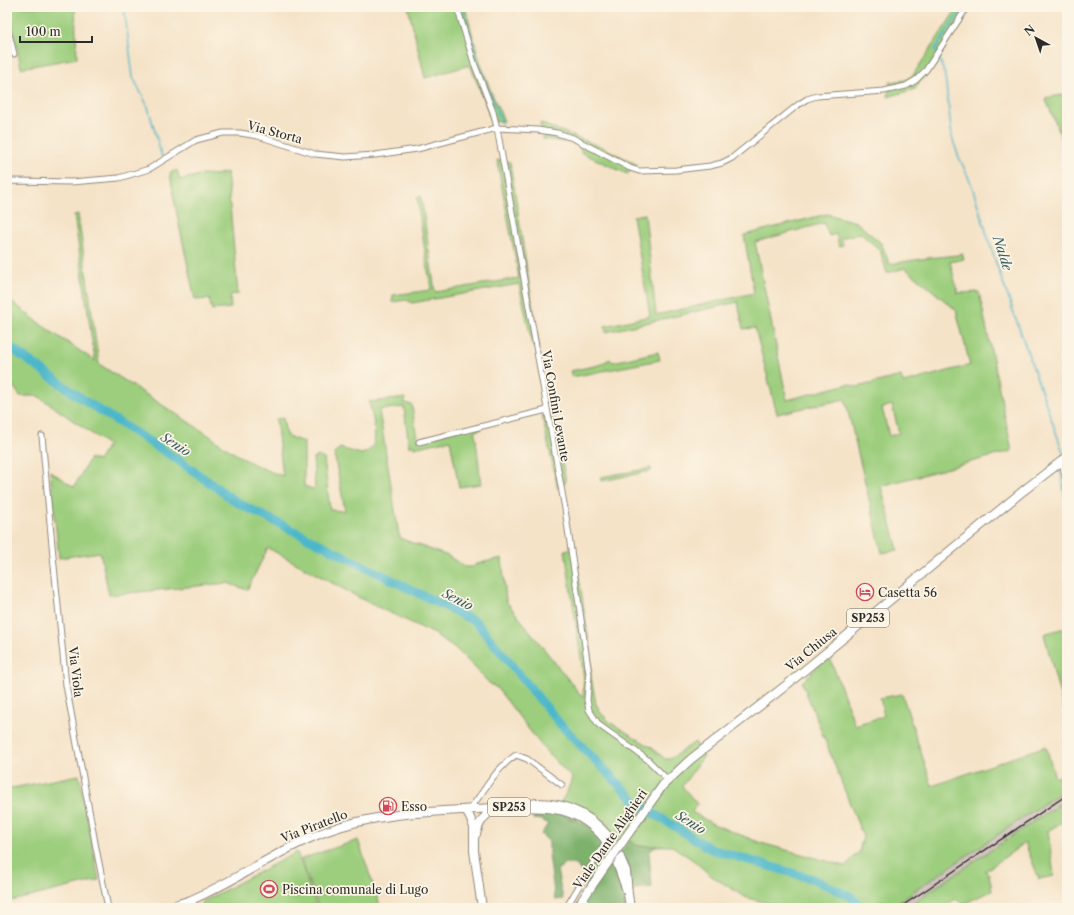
<svg xmlns="http://www.w3.org/2000/svg" width="1074" height="915" font-family="'Libre Caslon Text',serif">
<style>
.industrial{fill:#d0c0bc}
.green{fill:#9cce7d;stroke:#647c54;fill-rule:evenodd}
.forest{fill:#7db16c;stroke:#546e4c}
.lines{fill:none;stroke-linecap:round;stroke-linejoin:round}
.stream{stroke:#4db7ca;stroke-width:1.5}
.river{stroke:#4db7ca;stroke-width:9}
.minor-casing{stroke:#90877a;stroke-width:7}
.primary-casing{stroke:#90877a;stroke-width:10}
.minor{stroke:#fff;stroke-width:5}
.primary{stroke:#fff;stroke-width:8}
.rail{stroke:#2b2b2b;stroke-width:1.5}
.primary-bridge-casing{stroke:#90877a;stroke-width:10;stroke-linecap:butt}
.primary-bridge{stroke:#fff;stroke-width:8}
.labels{text-anchor:middle;dominant-baseline:central;stroke-width:3.5;stroke-linejoin:round;paint-order:stroke}
.shield{fill:#fcf5e5;stroke:#6a6863;stroke-width:1}
.shield-label{font-size:11px;font-weight:bold;fill:#2b2b2b}
.street-label{font-size:12px;fill:#2b2b2b;stroke:#fcf5e5}
.poi-label{font-size:12px;fill:#2b2b2b;stroke:#fcf5e5;text-anchor:start}
.water-label{font-size:13px;font-style:italic;fill:#375c63;stroke:#fcf5e5}
</style>
<rect width="100%" height="100%" fill="#fcf5e5"/>
<filter id="ink" filterUnits="userSpaceOnUse"><feTurbulence type="fractalNoise" baseFrequency=".025" numOctaves="2"/><feDisplacementMap in="SourceGraphic" scale="8" xChannelSelector="R" yChannelSelector="G"/><feConvolveMatrix kernelMatrix="1 2 1 2 8 2 1 2 1" color-interpolation-filters="sRGB"/></filter>
<filter id="wash" filterUnits="userSpaceOnUse"><feTurbulence type="fractalNoise" baseFrequency=".012" numOctaves="4" result="noise"/><feDisplacementMap in="SourceGraphic" scale="16" xChannelSelector="R" yChannelSelector="G"/><feGaussianBlur stdDeviation="0.9" result="paint"/><feColorMatrix in="noise" values="0 0 0 0 0 0 0 0 0 0 0 0 0 0 0 0 0 1.4 0 .05"/><feComposite in="paint" operator="in"/></filter>
<g filter="url(#wash)">
<rect width="100%" height="100%" fill="#f5e3c8"/>
<path class="industrial" d="M1067,788V799L1052,810L905,908H889Z"/>
<path class="green" d="M9,7H75L77,58L21,68Z
M408,7H465L478,56L491,92L504,121L491,122L484,99L470,65L425,78Z
M958,7H971L915,89L888,97L890,82L906,80L913,75Z
M1067,94V149L1045,98Z
M540,123L606,149L638,165L627,174L582,153L579,146L571,143L543,139Z
M497,160L510,162L539,347H533L519,284L412,303L407,300L392,302L393,295L431,290L417,198L421,196L435,292L519,278Z
M177,170L180,180L205,174L216,175L227,172L238,294L230,295L231,308L212,310L209,299L195,300L175,205L170,173Z
M78,214L99,364L210,436C232,453 257,468 283,476L276,419L283,418L285,430L289,437L304,442V486L313,489L315,487L313,459L318,456L324,459L330,510L345,511L334,453L340,448L361,454C384,450 372,417 369,402L405,398V403L412,405L417,439L482,424V429L475,431L481,484L459,487L450,440L414,448L413,445L409,447L404,407L379,410L399,535L402,539L448,556L465,567H473L476,564L502,558L506,601L583,698L584,679L565,550L574,548L590,646L591,678L596,704L601,713L611,723L651,747L665,759H670L695,742L704,756L682,786L697,804L692,812L713,824L761,843L845,866L859,852L863,837L802,682L829,655L855,725L884,716L880,698L902,694L932,786L1046,746L1055,778L1067,772V788L889,908H790L747,898L710,875L693,860L672,846H638L615,862L575,819L552,811C564,800 567,793 572,778L544,749L497,688L489,683L476,669L454,647L431,632L369,603L268,548L247,590L227,583L109,595L100,552L59,558L50,471L74,487L90,458L98,461L108,445L38,396H20L14,387L7,383V298L43,326L95,361L74,215Z
M645,214L656,315L754,293L744,235L827,214L856,222L881,243L885,252L889,264L928,258L958,255L962,253L964,259L950,262L958,293L979,292L1012,451L881,486L898,550L882,553L845,399L777,414L755,328L743,329L738,302L606,332L605,326L650,316L633,216ZM824,223L829,236L836,234L839,246L843,245L841,238L860,233L880,250L887,273L905,268L956,310L970,365L903,383L901,376L857,387L848,384L787,400L755,242ZM892,405L899,433L889,436L882,408Z
M658,352L660,360L572,377L570,371L599,365L610,359L613,362Z
M553,415L566,482L558,489L542,416Z
M651,468V471L602,481L601,477Z
M1067,627V722L1044,634Z
M79,775L99,880L12,901L7,874V789Z
M1067,799V819L1048,831L1054,876L1039,879L1025,843L985,871L989,874L992,890L968,902L962,903L956,899L941,908H905Z
M358,840L381,908H319L301,859Z
M297,852L317,908H200V906L202,902Z"/>
<path class="forest" d="M535,811H552L591,827L603,841L615,862L630,841L638,846H657L649,852L652,887L635,889L625,902L626,908H578L587,883L577,865L565,864L557,870L563,899L555,900L549,854V842L541,834L548,824L542,820L533,819Z"/>
<g class="lines">
<path class="stream" d="M124,7L133,77L148,107L162,157
M462,7L480,70L502,124
M963,7L935,50L940,60L945,76L952,137L958,155L971,183L994,257L1064,455
M1061,466L1060,469L1067,510"/>
<path class="river" d="M7,345L82,399L178,460L238,503L476,622L561,725L638,804L711,849L813,879L850,896L862,908"/>
</g>
</g>
<g filter="url(#ink)">
<g class="lines">
<defs>
<path id="minor" d="M457,7L474,63L493,112L497,128L565,509L589,674L587,700L589,710L599,725L648,760L668,780
M7,26L14,54
M7,182L12,181L72,182L119,178L149,169L196,140L223,133H240L258,136L315,154L345,157L375,155L417,149L497,128L538,130L557,133L573,138L630,168L639,171L676,170L710,166L722,163L732,158L799,104L807,99L817,96L884,91L906,86L916,80L926,70L967,7
M42,436L53,556L66,685L96,848L108,908
M419,442L547,410
M1062,460L1067,489
M469,809C482,796 490,777 504,765C507,761 512,758 516,755L527,759L562,785
M191,900L196,908
M566,908L606,841"/>
<path id="primary" d="M467,811L474,827V851L482,908
M476,834C479,822 484,816 494,809
M628,834L663,785L691,759L784,687L1023,491L1067,457
M611,848C599,828 578,812 554,809C539,806 523,808 507,807C518,806 528,804 538,803C570,803 596,818 614,844
M616,860L628,894L626,871L619,855
M628,894L630,908
M165,908C174,905 183,903 191,900C238,880 279,849 327,831C385,810 447,812 507,807
M577,908L593,884"/>
</defs>
<use href="#minor" class="minor-casing"/>
<use href="#primary" class="primary-casing"/>
<use href="#minor" class="minor"/>
<use href="#primary" class="primary"/>
<path class="rail" d="M899,908L1067,795"/>
<defs>
<path id="primary-bridge" d="M593,884L628,834"/>
</defs>
<use href="#primary-bridge" class="primary-bridge-casing"/>
<use href="#primary-bridge" class="primary-bridge"/>
</g>
</g>
<defs>
<symbol id="hotel-ring" viewBox="-11 -11 22 22"><circle r="9.5" fill="#fcf5e5" stroke="#d1495b" stroke-width="1.5"/><path d="M-6-4.5h1.5V1H6V5H4.5V3h-9V5H-6ZM-4 0a1.8 1.8 0 1 1 3.6 0ZM.5 0V-2.5h3Q6-2.5 6 0Z" fill="#d1495b"/></symbol>
<symbol id="fuel-ring" viewBox="-11 -11 22 22"><circle r="9.5" fill="#fcf5e5" stroke="#d1495b" stroke-width="1.5"/><path d="M-5.5-6h7V0h2V4h1.3V-2.5L3-4.5l.8-.8L6-3V5H2.5V1h-1V6h-7ZM-4.2-4.7v3.2H.2V-4.7Z" fill="#d1495b"/></symbol>
<symbol id="stadium-ring" viewBox="-11 -11 22 22"><circle r="9.5" fill="#fcf5e5" stroke="#d1495b" stroke-width="1.5"/><path d="M0-5a6.5 5 0 1 0 0 10a6.5 5 0 1 0 0-10ZM-3.5-1.8h7v3.6h-7Z" fill="#d1495b"/></symbol>
</defs>
<g fill-rule="evenodd">
<use href="#hotel-ring" x="855" y="582" width="20" height="20"/>
<use href="#fuel-ring" x="378" y="796" width="20" height="20"/>
<use href="#stadium-ring" x="259" y="879" width="20" height="20"/>
</g>
<g class="labels">
<g class="shield">
<rect x="847" y="609" width="42" height="18" rx="3"/>
<rect x="488" y="798" width="42" height="18" rx="3"/>
</g>
<g class="shield-label">
<text x="868" y="618">SP253</text>
<text x="509" y="807">SP253</text>
</g>
<g class="street-label">
<text transform="translate(275 132) rotate(15)">Via Storta</text>
<text transform="translate(556 406) rotate(80)">Via Confini Levante</text>
<text transform="translate(811 649) rotate(-39)">Via Chiusa</text>
<text transform="translate(76 672) rotate(83)">Via Viola</text>
<text transform="translate(314 826) rotate(-21)">Via Piratello</text>
<text transform="translate(610 839) rotate(-55)">Viale Dante Alighieri</text>
</g>
<g class="poi-label">
<text x="878" y="592">Casetta 56</text>
<text x="401" y="806">Esso</text>
<text x="282" y="889">Piscina comunale di Lugo</text>
</g>
<g class="water-label">
<text transform="translate(1003 253) rotate(72)">Nalde</text>
<text transform="translate(176 444) rotate(33)">Senio</text>
<text transform="translate(458 599) rotate(27)">Senio</text>
<text transform="translate(691 822) rotate(32)">Senio</text>
</g>
</g>
<rect width="1074" height="915" fill="none" stroke="#fcf5e5" stroke-width="24"/>
<g transform="translate(1036 38) rotate(320)" stroke="#fcf5e5" stroke-width="3" paint-order="stroke">
<path d="M0-3L7 15L0 10L-7 15Z" fill="#2b2b2b"/>
<text y="-6" font-size="11" font-weight="bold" text-anchor="middle" fill="#2b2b2b">N</text>
</g>
<path d="M20 36v6h72v-6" fill="none" stroke="#2b2b2b" stroke-width="2"/>
<text x="26" y="36" font-size="12" fill="#2b2b2b" stroke="#fcf5e5" stroke-width="3" paint-order="stroke">100 m</text>
</svg>
